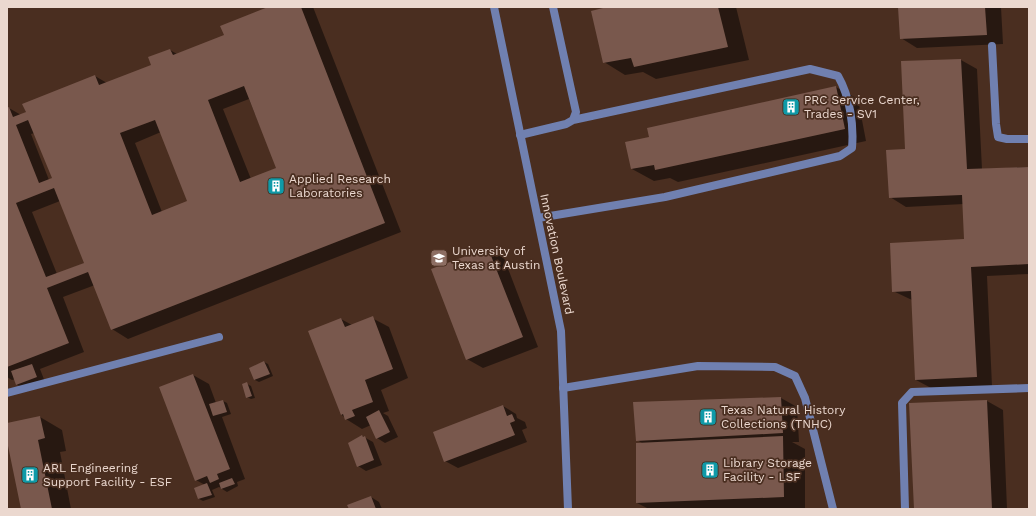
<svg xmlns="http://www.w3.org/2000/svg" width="1036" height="516" font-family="'Work Sans',sans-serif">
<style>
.shadow{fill:#0007;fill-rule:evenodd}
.building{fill:#79584d;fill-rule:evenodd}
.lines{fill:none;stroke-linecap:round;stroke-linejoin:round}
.service{stroke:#7080b0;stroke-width:8}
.minor{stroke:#7080b0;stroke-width:8}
.labels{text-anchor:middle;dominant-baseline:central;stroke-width:3.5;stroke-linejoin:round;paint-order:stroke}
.poi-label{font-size:12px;fill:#ebd8cf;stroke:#4a2e20;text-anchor:start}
.street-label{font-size:12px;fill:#ebd8cf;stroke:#4a2e20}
</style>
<rect width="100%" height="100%" fill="#4a2e20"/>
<path class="shadow" d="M271,7H313L401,232L128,339L112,329L95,285L63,297L84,352L40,369L45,382L25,389L16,384L15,379L12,380L7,377V109L9,108L21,115L95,76L107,83L153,65L170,50L177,54L225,36ZM249,99L277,168L251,179L223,109ZM161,132L188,202L162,212L135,143ZM35,133L53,178L49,180L31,134ZM60,201L85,263L57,274L32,212Z
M611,7H736L749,60L656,79L643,72L625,75L604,62Z
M899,7H1001L1003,44L917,48L901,38Z
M961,60L977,69L982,169L1029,167V274L987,276L992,386L933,389L916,380L912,300L893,291L965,240L964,204L906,207L890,197L906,150Z
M836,87L858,99L866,141L678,182L670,178L654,181L632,169L650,138Z
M488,249L504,258L538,347L483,368L467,359Z
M372,318L389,327L408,378L381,390L389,411L383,413L388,416L398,437L385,443L377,438L371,425L362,429L346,419L341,414V319L352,325Z
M264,362L268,364L273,376L259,382L255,380L250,368Z
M193,375L209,384L216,403L223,401L227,403L231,414L222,417L245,479L237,482L238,486L227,492L219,487L212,490L215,497L203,501L199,499L205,485L196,480Z
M247,384L251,386L255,398L251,399L247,397Z
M781,398L797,407L799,442H792L805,449V509H649L637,503L642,443L637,440Z
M987,401L1003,410L1007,509H915Z
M503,406L516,414L517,418L525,422L527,428L522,430L527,442L458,468L445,461Z
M40,417L62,430L66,451L60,452L71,509H22L7,436V424Z
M362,436L373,442L382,465L366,471L358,466Z
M371,497L379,502L382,509H350Z"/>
<path class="building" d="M268,7H301L385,223L111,330L88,272L47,288L69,343L7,367V108L9,107L13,117L26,112L22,104L95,75L99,85L151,65L148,57L170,49L173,55L224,35L220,26ZM244,86L276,168L240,182L208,100ZM28,120L52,178L39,183L16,125ZM155,120L187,201L152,215L120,133ZM54,188L84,263L46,277L16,203Z
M607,7H718L728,47L634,67L631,58L603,63L591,11Z
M898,7H985L987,35L900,39Z
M961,59L967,169L1029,167V264L971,267L977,377L915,380L911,291L892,292L890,243L964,239L962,195L889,198L886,150L905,149L901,61Z
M836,86L845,129L655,170L654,165L631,169L625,142L649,137L647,128Z
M488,248L523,337L466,360L431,269Z
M373,316L393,369L365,380L373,402L352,410L355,416L345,420L343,414L341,415L308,331L341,318L345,327Z
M264,361L270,374L254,380L249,368Z
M32,364L37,377L16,385L11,371Z
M193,374L230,469L217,474L219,479L210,483L207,476L195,481L159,387Z
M247,382L252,396L246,398L242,384Z
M781,397L783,433L636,441L633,402Z
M223,400L227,412L213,416L209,404Z
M987,400L992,509H914L909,403Z
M503,405L507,416L512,414L515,421L510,423L515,435L444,462L433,432Z
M379,410L390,432L376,439L366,417Z
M40,416L45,438L38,440L52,509H21L7,441V423Z
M362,435L363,437L365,436L374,460L357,467L348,443Z
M783,436L784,497L636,503V443Z
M232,478L235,484L221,489L219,483Z
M207,483L212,495L198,499L194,488Z
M371,496L376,509H349L347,505Z"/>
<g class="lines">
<path class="service" d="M992,46L996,124L998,137L1007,139H1029
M520,135L566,124L573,120L576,112L553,7
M538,218L665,197L840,156L852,148C854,125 850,97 838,76L810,69L573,120
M563,388L698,366L775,367L795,376L805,398L833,509
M7,393L219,337
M905,509L902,403L912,392L1029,388"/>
<path class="minor" d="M494,7L561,331L568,509"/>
</g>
<defs>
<symbol id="building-square" viewBox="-11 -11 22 22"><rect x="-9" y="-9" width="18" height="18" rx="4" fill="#0f9aa8" stroke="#4a2e20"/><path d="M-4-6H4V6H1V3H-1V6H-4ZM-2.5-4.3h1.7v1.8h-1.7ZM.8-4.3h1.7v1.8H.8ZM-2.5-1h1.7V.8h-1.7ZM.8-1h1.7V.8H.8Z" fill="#fff"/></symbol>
<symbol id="university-square" viewBox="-11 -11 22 22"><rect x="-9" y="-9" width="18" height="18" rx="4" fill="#8d6e63" stroke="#4a2e20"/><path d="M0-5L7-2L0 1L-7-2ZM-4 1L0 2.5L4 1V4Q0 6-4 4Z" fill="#fff"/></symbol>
</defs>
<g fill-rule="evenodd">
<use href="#building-square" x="781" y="97" width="20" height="20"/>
<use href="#building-square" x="266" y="176" width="20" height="20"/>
<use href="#university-square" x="429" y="248" width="20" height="20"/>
<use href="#building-square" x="698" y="407" width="20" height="20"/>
<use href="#building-square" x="700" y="460" width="20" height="20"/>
<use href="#building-square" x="20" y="465" width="20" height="20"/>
</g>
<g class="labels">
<g class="poi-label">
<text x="804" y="100">PRC Service Center,<tspan x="804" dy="14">Trades - SV1</tspan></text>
<text x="289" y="179">Applied Research<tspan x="289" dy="14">Laboratories</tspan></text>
<text x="452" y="251">University of<tspan x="452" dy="14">Texas at Austin</tspan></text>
<text x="721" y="410">Texas Natural History<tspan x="721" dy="14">Collections (TNHC)</tspan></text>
<text x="723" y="463">Library Storage<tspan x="723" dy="14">Facility - LSF</tspan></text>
<text x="43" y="468">ARL Engineering<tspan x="43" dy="14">Support Facility - ESF</tspan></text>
</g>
<g class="street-label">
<text transform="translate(557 254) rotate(78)">Innovation Boulevard</text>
</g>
</g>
<rect width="1036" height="516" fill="none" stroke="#ebd8cf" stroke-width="16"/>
</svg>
